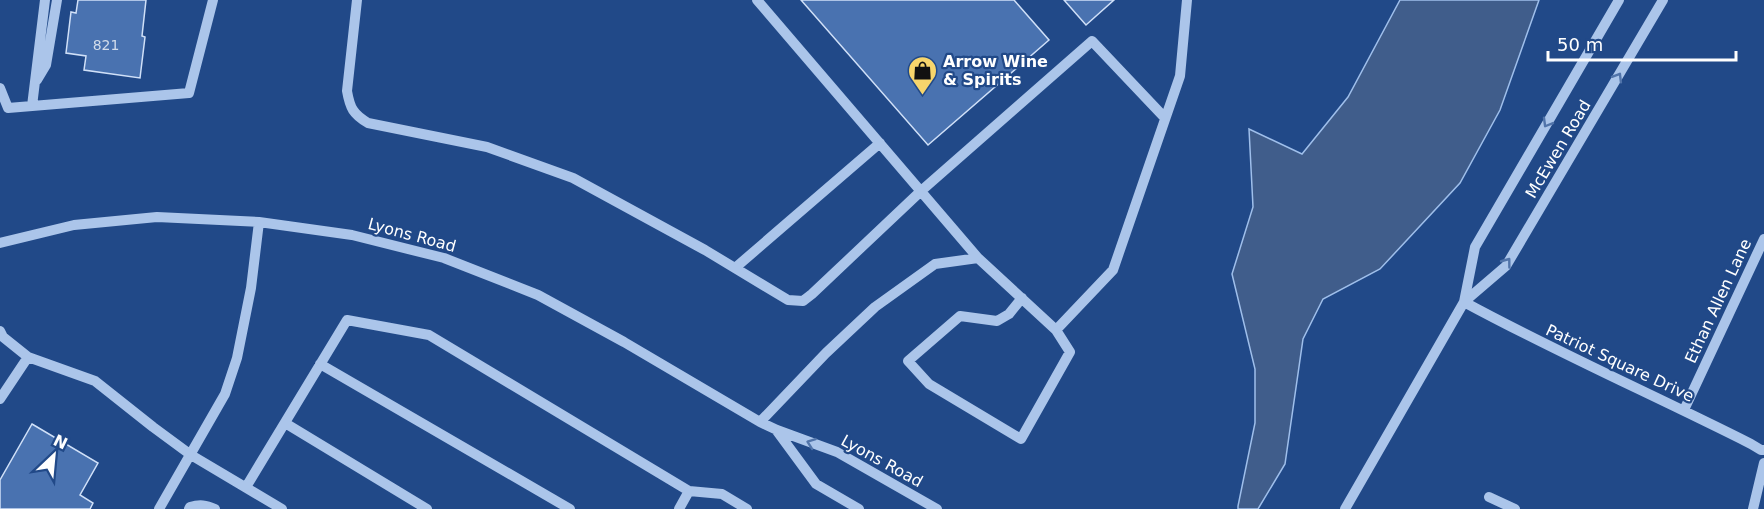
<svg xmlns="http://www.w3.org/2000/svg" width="1764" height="509" font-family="'DejaVu Sans',sans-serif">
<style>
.water{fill:#405d8b;stroke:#9fbfeb;stroke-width:1.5}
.building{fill:#4972b0;stroke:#d0e0f8;stroke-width:1.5}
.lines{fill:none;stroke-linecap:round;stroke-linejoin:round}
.minor{stroke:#abc5ea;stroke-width:10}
.oneway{stroke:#5174aa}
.labels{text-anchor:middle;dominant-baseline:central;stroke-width:4.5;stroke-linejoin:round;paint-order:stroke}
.number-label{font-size:14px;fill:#d2dceb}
.poi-label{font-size:16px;font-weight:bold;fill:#fff;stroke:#214988;text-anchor:start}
.street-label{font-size:16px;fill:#fff;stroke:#214988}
</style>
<rect width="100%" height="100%" fill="#214988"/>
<path class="water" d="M1400,0H1539L1500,110L1460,183L1380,269L1323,299L1303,339L1285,464L1258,509H1238V506L1255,423V369L1232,274L1253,207L1249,129L1302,154L1348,97Z"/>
<path class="building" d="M78,0H146L142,36L145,37L140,78L84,70L86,56L66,53L71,12L76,13Z
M801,0H1014L1049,40L928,145Z
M1064,0H1114L1086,25Z
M32,424L98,463L80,495L93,503L90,509H0V480Z"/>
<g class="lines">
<path class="minor" d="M357,0L347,91C350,108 353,114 368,123L487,147L573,178L705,250L788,300L803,301L812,294L921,191L1092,41L1165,118
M757,0L978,258
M37,80L46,65L57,0
M0,88L8,108L189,93L213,0
M32,106L45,0
M0,243L74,225L157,217L259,222L352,235L444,258L538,295L624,342L760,422L777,430L837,452L937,509
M735,268L880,143
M1022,298L1009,314L997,321L960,316L908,361L929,384L1021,439L1070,352L1056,330
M1464,302L1506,266L1663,0
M1464,302C1558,353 1656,396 1751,444L1761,450H1764
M0,331L3,337L28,357L95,381L153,427L191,455L282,509
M320,364L570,509
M0,399L28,357
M1684,410L1764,239
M760,422L826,353L875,307L935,264L978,258L1056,330L1113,270L1180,76L1187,0
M285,423L427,509
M777,431L816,484L859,509
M246,487L347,320L429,335L689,491L722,494L747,509
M1489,497L1515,509
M159,509L225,394L237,358L251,288L259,222
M189,509L190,507C200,504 206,505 215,509
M679,509L689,491
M1345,509L1464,302L1475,247L1619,0
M1753,509L1764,463"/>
</g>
<defs><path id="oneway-chevron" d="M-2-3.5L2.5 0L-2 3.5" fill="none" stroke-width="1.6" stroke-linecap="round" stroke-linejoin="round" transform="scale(1.5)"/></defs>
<g class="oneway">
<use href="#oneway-chevron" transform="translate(1618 77) rotate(-59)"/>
<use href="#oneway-chevron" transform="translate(1547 123) rotate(120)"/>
<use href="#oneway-chevron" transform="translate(1507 262) rotate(-53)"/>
<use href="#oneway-chevron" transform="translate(811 443) rotate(-160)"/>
</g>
<defs>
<symbol id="shop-pin" viewBox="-11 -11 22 30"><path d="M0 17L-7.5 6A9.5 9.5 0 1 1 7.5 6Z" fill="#f7d56c" stroke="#214988"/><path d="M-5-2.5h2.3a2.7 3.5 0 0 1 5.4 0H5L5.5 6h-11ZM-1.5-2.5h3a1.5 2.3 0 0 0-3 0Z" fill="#111"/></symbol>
</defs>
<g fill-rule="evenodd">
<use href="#shop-pin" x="906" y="54" width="33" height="45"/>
</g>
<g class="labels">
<g class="number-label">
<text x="106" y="45">821</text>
</g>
<g class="poi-label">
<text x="943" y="61">Arrow Wine<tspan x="943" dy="18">&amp; Spirits</tspan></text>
</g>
<g class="street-label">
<text transform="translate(1558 149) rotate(-59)">McEwen Road</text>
<text transform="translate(412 235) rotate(15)">Lyons Road</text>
<text transform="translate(1718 301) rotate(-65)">Ethan Allen Lane</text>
<text transform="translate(1620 363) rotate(25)">Patriot Square Drive</text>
<text transform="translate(882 461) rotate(29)">Lyons Road</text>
</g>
</g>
<g transform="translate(54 455) rotate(26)" stroke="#214988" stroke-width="4.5" paint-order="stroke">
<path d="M0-4.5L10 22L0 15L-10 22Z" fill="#ffffff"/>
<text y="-9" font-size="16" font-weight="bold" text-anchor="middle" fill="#ffffff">N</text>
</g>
<path d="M1548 51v9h188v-9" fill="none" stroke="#ffffff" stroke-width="3"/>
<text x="1557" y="51" font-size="18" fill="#ffffff" stroke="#214988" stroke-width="4.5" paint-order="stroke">50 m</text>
</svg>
